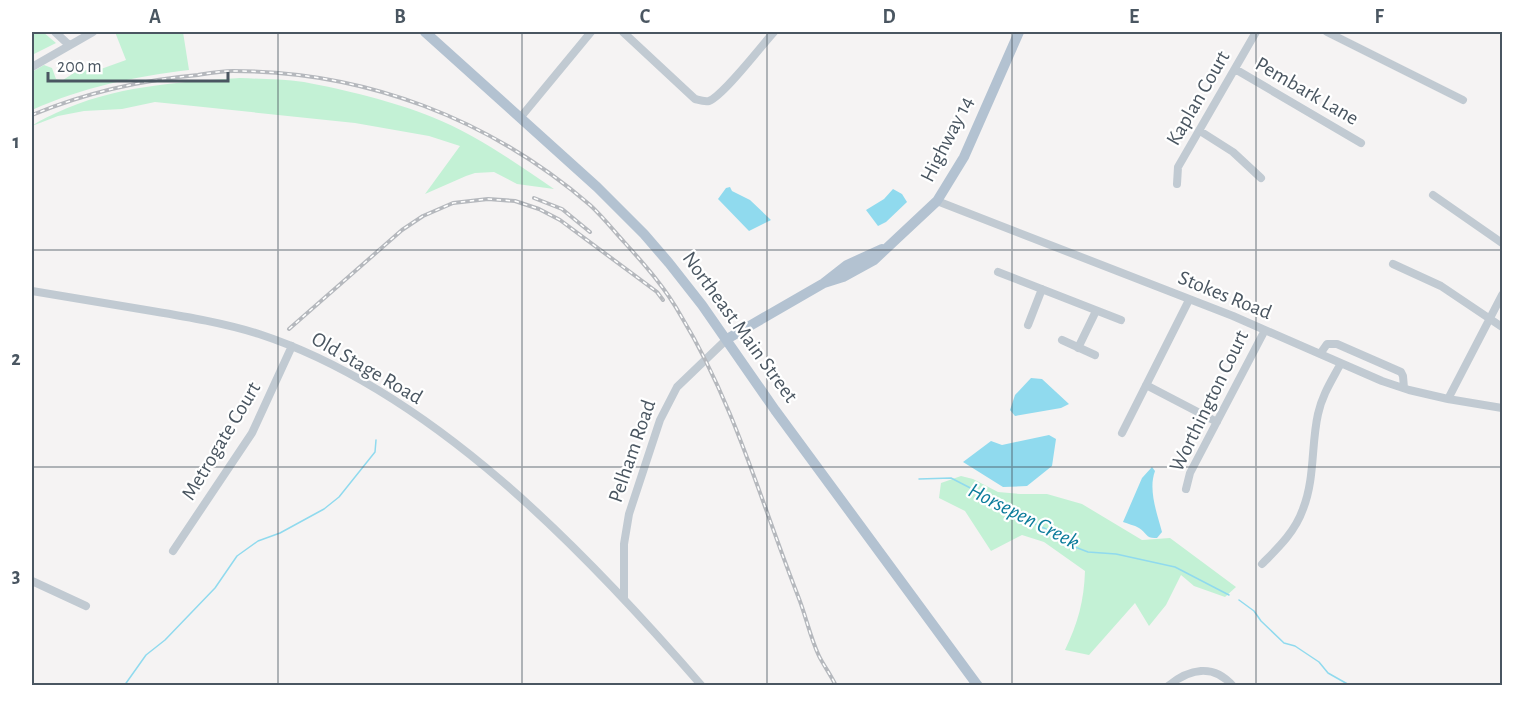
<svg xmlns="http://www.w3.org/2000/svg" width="1534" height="717" font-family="'Alegreya Sans',sans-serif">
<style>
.green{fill:#c3f1d5}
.water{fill:#90daee}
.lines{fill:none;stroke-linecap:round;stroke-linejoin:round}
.stream{stroke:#90daee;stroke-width:1.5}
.minor{stroke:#c1cad2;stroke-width:8}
.major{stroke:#b3c2d1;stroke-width:10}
.rail-casing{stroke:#b5b8bd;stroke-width:4}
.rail{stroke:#fff;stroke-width:1.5;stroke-dasharray:4.5;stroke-linecap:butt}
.grid{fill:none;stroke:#4a5661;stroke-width:1.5;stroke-opacity:0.55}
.labels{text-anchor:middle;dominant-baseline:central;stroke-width:4.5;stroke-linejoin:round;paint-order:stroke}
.street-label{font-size:21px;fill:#4a5661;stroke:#fff}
.water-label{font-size:22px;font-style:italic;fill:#0c7c9b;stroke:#fff}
.neatline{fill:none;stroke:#4a5661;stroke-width:2}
.grid-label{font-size:20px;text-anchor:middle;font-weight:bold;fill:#4a5661}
</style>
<rect width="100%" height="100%" fill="#f5f3f3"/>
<path class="green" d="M32,32H43L56,43L32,55Z
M115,32H183L189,70C132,77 84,87 32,110V72L44,65L52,68L56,79L63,80L77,71L101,69L126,60Z
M240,78C261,79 283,79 304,82C342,89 396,102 432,117C475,134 516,163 554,189L517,184L494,172L475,173L466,176L425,194L460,146L429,136L355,123L155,102L122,109L84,111L58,116L32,126C38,121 48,117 56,113C113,86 178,82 240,78Z
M961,476L973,479L998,492L1020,494H1047L1082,504L1142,540L1170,538L1236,587L1225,597L1194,586L1181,575L1166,605L1149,626L1135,603L1089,655L1065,650C1078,623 1084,601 1085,571L1044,542L1022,535L991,551L965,511L939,498L941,483Z"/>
<path class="water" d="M730,187L732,191L750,200L771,220L749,231L718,199L726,188Z
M893,189L902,194L907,202L886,222L878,226L866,210L884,199Z
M1031,378L1042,379L1069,404L1061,408L1015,416L1010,410L1015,395Z
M1049,435L1056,439L1052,466L1027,486L1003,487L963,462L991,441L1002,445Z
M1152,467L1155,471C1148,490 1157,513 1162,532L1157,538C1146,539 1147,533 1139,528C1134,525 1128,524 1123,522L1142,478Z"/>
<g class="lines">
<path class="stream" d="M919,479L951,478L980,493L992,503L1046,529L1062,541L1075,547L1088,552L1116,554L1175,567L1229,595
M1239,600L1254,611L1261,621L1284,643L1295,646L1319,662L1328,673L1351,686
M124,686L146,655L165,640L215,588L237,556L258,541L280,533L324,509L339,497L375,452L376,440"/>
<path class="minor" d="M55,32L69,45
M623,32L695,99C699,100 704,102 709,101C724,95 761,46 774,32
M1327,32L1463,100
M32,67L93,32
M1235,69L1361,143
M520,118L591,32
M1200,131L1233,152L1261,178
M1177,184L1178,167L1256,32
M1433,195L1502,243
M937,201L1233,316L1382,381L1409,390L1448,399L1502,408
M1393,264L1441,286L1502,327
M998,272L1121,320
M32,291C72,298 112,304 152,311C188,317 224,323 259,334C432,391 585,551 702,686
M1028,325L1042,289
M1062,340L1095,355
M1078,348L1096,311
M1320,354L1327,344H1337L1401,372L1403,376L1404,388
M1146,385L1217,422
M1448,399L1502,295
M1122,433L1189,300
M1186,489L1190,473L1265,330
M173,551L252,433L292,346
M1262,564C1278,548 1295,532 1303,509C1315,479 1311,445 1318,414C1322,395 1332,380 1341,363
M32,581L86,606
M624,599V544L629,514L660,420L677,387L727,339
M1168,686C1189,669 1213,663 1233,686"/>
<path class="major" d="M425,32L597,187L644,234L669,263L702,305L775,410L978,686
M824,283L843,277L874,260L937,201L964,157L1019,32
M727,339L824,283L847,265L882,249"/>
<defs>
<path id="rail" d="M32,115C85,93 141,80 198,75C210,73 221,71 233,71C365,71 490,119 590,205C603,217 614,231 625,243C646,266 666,289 681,316C734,403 761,502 798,596C806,616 810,637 819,656C824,666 831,675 836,686
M534,198L562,209L590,232
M289,329L402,230L423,216L453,203L488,199L515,201L539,209L560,220L657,292L663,300"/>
</defs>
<use href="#rail" class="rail-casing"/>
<use href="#rail" class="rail"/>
</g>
<path class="grid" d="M278,32V686M522,32V686M767,32V686M1012,32V686M1256,32V686M32,250H1502M32,467H1502"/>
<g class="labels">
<g class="street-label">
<text transform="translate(1307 91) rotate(30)">Pembark Lane</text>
<text transform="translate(1198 98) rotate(-60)">Kaplan Court</text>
<text transform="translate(947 139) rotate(-63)">Highway 14</text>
<text transform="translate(1225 295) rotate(22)">Stokes Road</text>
<text transform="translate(740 327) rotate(54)">Northeast Main Street</text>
<text transform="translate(367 368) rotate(30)">Old Stage Road</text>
<text transform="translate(1209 401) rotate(-64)">Worthington Court</text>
<text transform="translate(221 441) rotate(-59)">Metrogate Court</text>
<text transform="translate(632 451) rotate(-71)">Pelham Road</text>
</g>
<g class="water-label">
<text transform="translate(1024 516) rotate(27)">Horsepen Creek</text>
</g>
</g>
<rect width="1534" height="717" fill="none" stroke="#ffffff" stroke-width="66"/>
<path d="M48 72v9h180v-9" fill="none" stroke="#4a5661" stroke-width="3"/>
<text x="57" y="72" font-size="18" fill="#4a5661" stroke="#ffffff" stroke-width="4.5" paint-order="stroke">200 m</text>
<rect x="33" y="33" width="1468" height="651" class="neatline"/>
<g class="grid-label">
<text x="155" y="23">A</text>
<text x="400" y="23">B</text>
<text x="645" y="23">C</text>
<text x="889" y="23">D</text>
<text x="1134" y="23">E</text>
<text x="1379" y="23">F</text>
<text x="16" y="148">1</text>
<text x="16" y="365">2</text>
<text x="16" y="582">3</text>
</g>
</svg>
